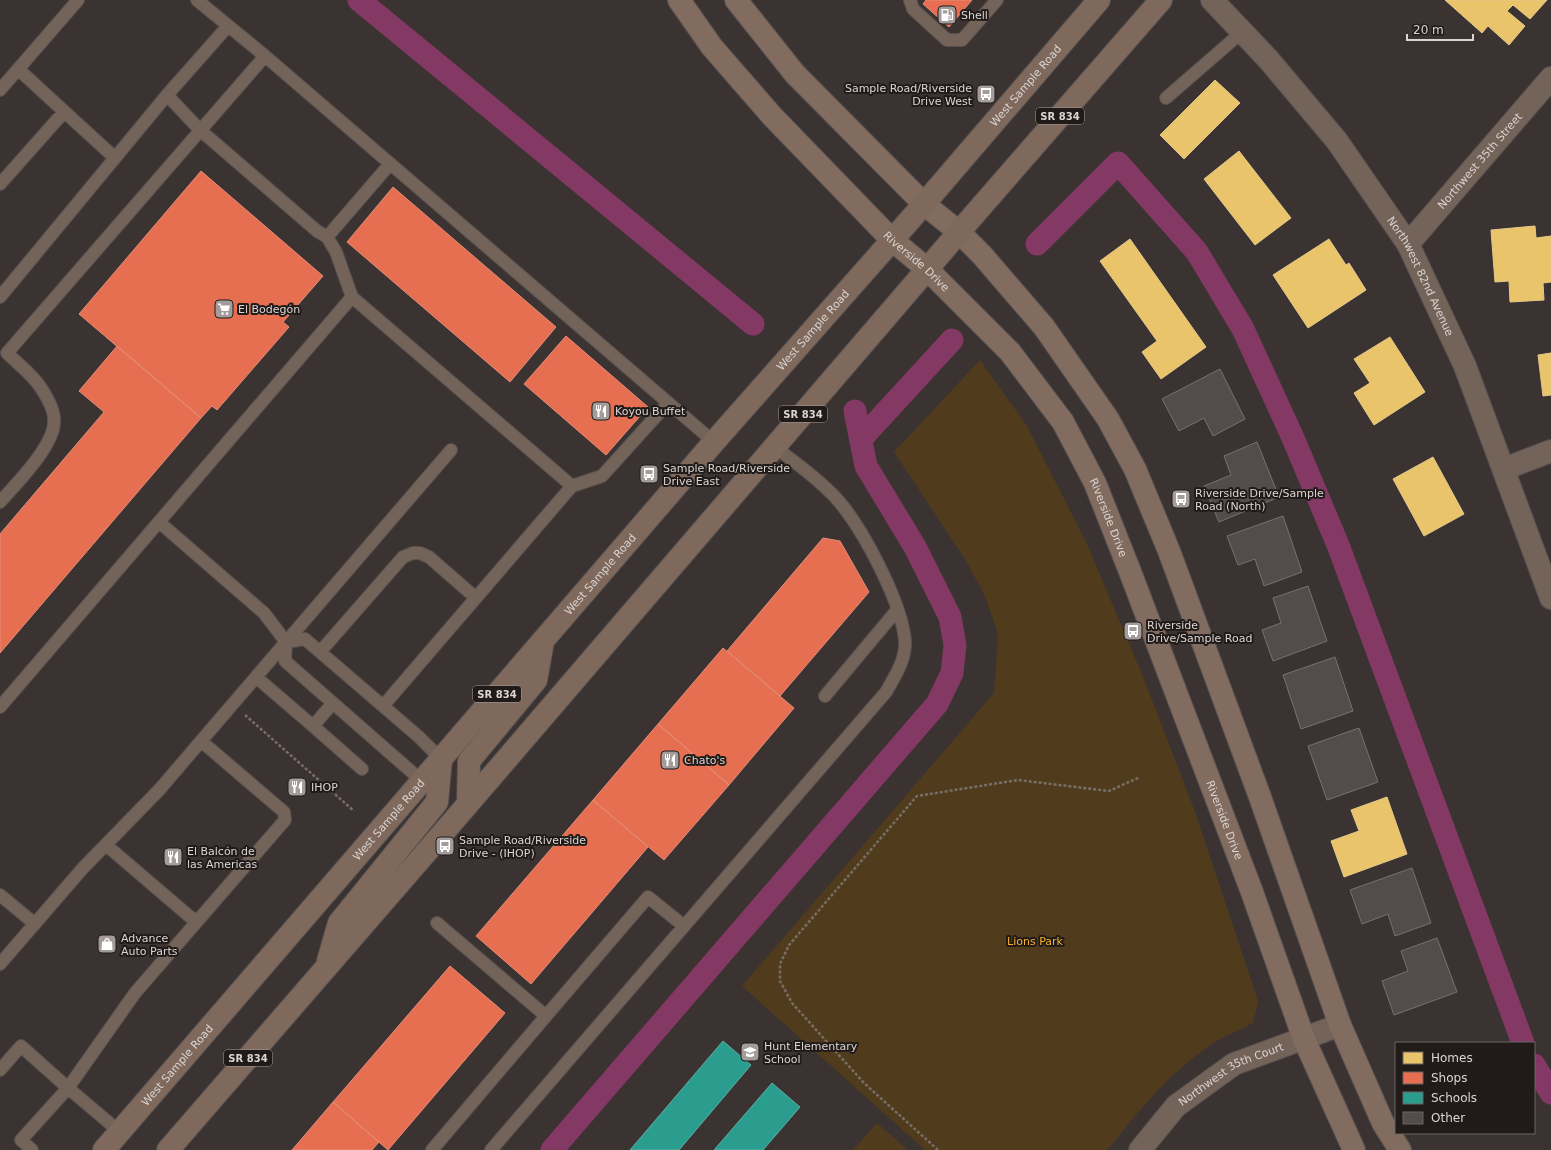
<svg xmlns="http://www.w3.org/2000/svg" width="1551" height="1150" font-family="'DejaVu Sans',sans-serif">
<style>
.green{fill:#503c1c}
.homes{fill:#e9c46a;stroke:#e5c989}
.shops{fill:#e76f51;stroke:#e48d78}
.schools{fill:#2a9d8f;stroke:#5faea3}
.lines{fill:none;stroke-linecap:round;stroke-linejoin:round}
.canal{stroke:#843864;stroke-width:23}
.building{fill:#524d4c;stroke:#787171}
.lane-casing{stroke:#565150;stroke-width:14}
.street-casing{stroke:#565150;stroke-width:24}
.secondary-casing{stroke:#565150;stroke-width:24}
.primary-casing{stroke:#565150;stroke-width:24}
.path{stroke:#796e67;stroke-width:2.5;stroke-dasharray:3 2;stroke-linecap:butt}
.lane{stroke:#736358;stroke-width:12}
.street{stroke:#736358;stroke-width:22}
.secondary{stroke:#816c5f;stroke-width:22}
.primary{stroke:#7e695c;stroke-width:22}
.labels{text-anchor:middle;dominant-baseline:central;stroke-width:4;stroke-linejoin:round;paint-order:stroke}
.shield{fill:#201b19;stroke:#a49c9a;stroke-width:1}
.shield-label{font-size:10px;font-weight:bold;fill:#dcd4d2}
.poi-label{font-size:11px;fill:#dcd4d2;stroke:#201b19;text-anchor:start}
.street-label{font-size:11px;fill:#dcd4d2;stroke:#201b19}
.park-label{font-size:11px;fill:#f7b02c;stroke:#201b19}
</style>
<rect width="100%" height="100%" fill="#3a3332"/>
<path class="green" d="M980,360L1027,426L1086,542L1142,674L1194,809L1258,1001L1253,1023C1238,1031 1222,1037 1209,1046C1170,1073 1140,1109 1111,1146L1106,1150H925L742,986L994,693L998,634L985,596L965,559L894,452Z
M877,1123L908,1150H853Z"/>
<path class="homes" d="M1445,0H1547L1530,19L1513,5L1507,11L1525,26L1509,45L1488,26L1482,33Z
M1215,80L1240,103L1184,159L1160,135Z
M1239,151L1291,218L1255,245L1204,179Z
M1535,226L1536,238L1551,236V282L1543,283L1544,300L1510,302L1509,281L1495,282L1491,230Z
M1130,239L1206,347L1161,379L1142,352L1157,341L1100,261Z
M1329,239L1346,265L1349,263L1366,290L1308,328L1273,275Z
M1390,337L1425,392L1374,425L1354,393L1370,383L1354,359Z
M1551,353V395L1543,396L1538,355Z
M1433,457L1464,514L1424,536L1393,479Z
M1387,797L1407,854L1344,877L1331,841L1359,831L1351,810Z"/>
<path class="shops" d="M926,0H972L949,27L923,4Z
M201,171L323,276L283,322L289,327L217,410L212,406L201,418L79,314Z
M393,187L556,327L510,382L347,242Z
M566,336L648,407L606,455L524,384Z
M117,346L201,418L0,653V534L104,412L79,391Z
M823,538L840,541L869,592L780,696L727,651Z
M723,648L794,708L729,785L658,724Z
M658,724L729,785L664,860L593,800Z
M593,800L648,847L531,984L476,936Z
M450,966L505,1013L388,1150L333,1102Z
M333,1102L379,1142L372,1150H292Z"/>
<path class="schools" d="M723,1041L751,1065L679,1150H630Z
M772,1083L800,1107L763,1150H714Z"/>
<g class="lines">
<path class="canal" d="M359,0L753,324
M1037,244L1118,163L1197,252L1243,329L1293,438L1338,545L1523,1043
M861,439L952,340
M1534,1065L1551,1093
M552,1150L937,704L952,673L955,645L950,617L915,547L866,466L855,411"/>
</g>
<path class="building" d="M1220,369L1245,419L1213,436L1204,418L1179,431L1162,399Z
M1257,442L1279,497L1219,522L1204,486L1231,475L1224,456Z
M1283,516L1302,572L1264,586L1255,559L1238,565L1227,536Z
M1308,586L1327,641L1273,661L1262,630L1281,623L1273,598Z
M1335,657L1353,711L1301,729L1283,675Z
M1359,728L1378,782L1327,800L1308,746Z
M1412,868L1431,923L1395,936L1388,914L1362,924L1350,890Z
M1437,938L1457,992L1394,1015L1382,981L1408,971L1401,951Z"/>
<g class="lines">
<defs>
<path id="lane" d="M197,0L265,56
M910,0L913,9L947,40H962L997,0
M228,26L167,95L200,130L317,231L327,237
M18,69L115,158
M0,90L78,0
M1166,98L1242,32
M0,184L64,112
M0,297L167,95
M352,297L336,252L327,237L390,164
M572,486L602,476L668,403
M0,502C16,484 54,446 54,422C55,411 47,397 41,388C33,375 18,364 7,353L265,56L714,442
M159,522L264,613L286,642L285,661L422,781
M286,642L305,639L419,737L441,759
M320,652L403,557L413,553H420L429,557L476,598
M256,677L313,726L333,703
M825,696L897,610
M0,707L352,297L572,486L383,706
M313,726L362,769
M106,845L196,922
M0,895L35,924
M0,964L83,868L160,789L201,741L451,450
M546,1016L648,897L684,926
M0,1070L21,1046L68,1088L21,1140L32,1150
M120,1132L68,1088L135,993L285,820L284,812L201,741
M432,1150L546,1016L437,923
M491,1150L886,692C895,676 906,660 905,641C902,602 858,517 829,491C813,475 793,461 775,447"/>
<g id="street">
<path id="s1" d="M1212,0L1268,59L1337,141L1408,244L1465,366L1551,598"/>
<path id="s2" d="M1408,244L1551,78"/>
<path d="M1504,469L1551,451"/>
<path id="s3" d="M1140,1150L1176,1106L1234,1064L1340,1025"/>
</g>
<g id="secondary">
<path id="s4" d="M679,0L712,47L772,116L892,240L927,269L1010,352L1063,422L1095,483L1129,569L1252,892L1304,1039L1354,1150"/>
<path d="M736,0L795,74L924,204L959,232L982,255L1044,327L1108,419L1135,469L1169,551L1260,797L1340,1025L1383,1123L1400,1150"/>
</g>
<g id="primary">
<path d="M468,804L469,761L536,680L543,641"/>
<path d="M328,961L339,923L437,802L441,759"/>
<path id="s5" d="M104,1150L714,442L924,204L1099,0"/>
<path d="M168,1150L468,804L959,232L1161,0"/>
</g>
</defs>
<use href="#lane" class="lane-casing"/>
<use href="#street" class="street-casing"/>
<use href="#secondary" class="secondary-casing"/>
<use href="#primary" class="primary-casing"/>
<path class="path" d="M245,715L354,811
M938,1150L864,1083L792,1003L780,981V964L789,945L917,796L1018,780L1109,791L1140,777"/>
<use href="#lane" class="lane"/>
<use href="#street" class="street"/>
<use href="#secondary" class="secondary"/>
<use href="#primary" class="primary"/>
</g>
<defs>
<symbol id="fuel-square" viewBox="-11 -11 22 22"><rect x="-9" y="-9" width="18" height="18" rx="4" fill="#a39c9a" stroke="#201b19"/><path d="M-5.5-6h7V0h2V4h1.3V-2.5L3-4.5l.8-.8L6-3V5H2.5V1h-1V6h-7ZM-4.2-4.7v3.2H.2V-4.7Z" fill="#fff"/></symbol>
<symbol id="bus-square" viewBox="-11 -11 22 22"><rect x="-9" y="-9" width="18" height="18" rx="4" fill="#a39c9a" stroke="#201b19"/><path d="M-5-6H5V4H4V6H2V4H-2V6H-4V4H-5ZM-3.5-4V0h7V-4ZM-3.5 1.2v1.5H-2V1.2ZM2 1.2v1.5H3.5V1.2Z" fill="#fff"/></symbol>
<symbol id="supermarket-square" viewBox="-11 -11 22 22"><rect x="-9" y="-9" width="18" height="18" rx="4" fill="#a39c9a" stroke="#201b19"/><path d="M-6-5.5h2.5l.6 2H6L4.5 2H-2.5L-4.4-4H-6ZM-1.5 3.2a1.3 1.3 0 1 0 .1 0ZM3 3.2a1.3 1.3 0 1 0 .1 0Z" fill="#fff"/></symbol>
<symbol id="restaurant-square" viewBox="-11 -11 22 22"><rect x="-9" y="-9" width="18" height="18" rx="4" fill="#a39c9a" stroke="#201b19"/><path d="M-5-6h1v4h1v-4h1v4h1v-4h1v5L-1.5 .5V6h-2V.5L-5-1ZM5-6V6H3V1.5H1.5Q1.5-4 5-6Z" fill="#fff"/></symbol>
<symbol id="shop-square" viewBox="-11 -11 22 22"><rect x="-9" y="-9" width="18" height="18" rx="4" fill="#a39c9a" stroke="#201b19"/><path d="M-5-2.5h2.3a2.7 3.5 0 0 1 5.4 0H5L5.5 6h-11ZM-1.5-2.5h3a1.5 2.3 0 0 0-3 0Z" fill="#fff"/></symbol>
<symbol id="school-square" viewBox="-11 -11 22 22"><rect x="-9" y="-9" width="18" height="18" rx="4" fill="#a39c9a" stroke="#201b19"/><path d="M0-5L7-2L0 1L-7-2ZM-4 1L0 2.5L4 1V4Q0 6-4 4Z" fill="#fff"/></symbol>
</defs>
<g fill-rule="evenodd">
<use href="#fuel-square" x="936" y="4" width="22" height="22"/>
<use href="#bus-square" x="975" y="83" width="22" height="22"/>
<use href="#supermarket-square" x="213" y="298" width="22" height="22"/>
<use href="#restaurant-square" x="590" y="400" width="22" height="22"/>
<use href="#bus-square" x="638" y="463" width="22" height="22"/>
<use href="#bus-square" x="1170" y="488" width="22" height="22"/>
<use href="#bus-square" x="1122" y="620" width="22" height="22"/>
<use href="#restaurant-square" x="659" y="749" width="22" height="22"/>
<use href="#restaurant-square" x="286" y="776" width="22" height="22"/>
<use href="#bus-square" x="434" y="835" width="22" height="22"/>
<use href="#restaurant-square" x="162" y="846" width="22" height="22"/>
<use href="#shop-square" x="96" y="933" width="22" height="22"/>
<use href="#school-square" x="739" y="1041" width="22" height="22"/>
</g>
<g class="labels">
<g class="shield">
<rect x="1036" y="108" width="48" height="16" rx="3"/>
<rect x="779" y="406" width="48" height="16" rx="3"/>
<rect x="473" y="686" width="48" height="16" rx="3"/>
<rect x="224" y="1050" width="48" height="16" rx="3"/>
</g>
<g class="shield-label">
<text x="1060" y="116">SR 834</text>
<text x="803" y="414">SR 834</text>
<text x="497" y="694">SR 834</text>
<text x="248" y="1058">SR 834</text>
</g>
<g class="poi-label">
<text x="961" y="15">Shell</text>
<text x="972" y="88" text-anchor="end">Sample Road/Riverside<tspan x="972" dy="13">Drive West</tspan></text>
<text x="238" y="309">El Bodegón</text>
<text x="615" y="411">Koyou Buffet</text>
<text x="663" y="468">Sample Road/Riverside<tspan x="663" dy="13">Drive East</tspan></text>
<text x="1195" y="493">Riverside Drive/Sample<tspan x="1195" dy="13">Road (North)</tspan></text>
<text x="1147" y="625">Riverside<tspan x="1147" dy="13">Drive/Sample Road</tspan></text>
<text x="684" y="760">Chato's</text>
<text x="311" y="787">IHOP</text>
<text x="459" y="840">Sample Road/Riverside<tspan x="459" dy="13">Drive - (IHOP)</tspan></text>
<text x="187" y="851">El Balcón de<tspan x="187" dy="13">las Americas</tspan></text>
<text x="121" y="938">Advance<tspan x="121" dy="13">Auto Parts</tspan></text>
<text x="764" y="1046">Hunt Elementary<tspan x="764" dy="13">School</tspan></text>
</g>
<g class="street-label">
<text stroke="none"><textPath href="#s5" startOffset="1408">West Sample Road</textPath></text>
<text stroke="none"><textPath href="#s2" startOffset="110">Northwest 35th Street</textPath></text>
<text stroke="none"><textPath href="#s4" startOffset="354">Riverside Drive</textPath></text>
<text stroke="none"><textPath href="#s1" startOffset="348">Northwest 82nd Avenue</textPath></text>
<text stroke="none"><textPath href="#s5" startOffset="1084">West Sample Road</textPath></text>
<text stroke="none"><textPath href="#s4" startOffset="678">Riverside Drive</textPath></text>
<text stroke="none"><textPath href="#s5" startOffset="760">West Sample Road</textPath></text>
<text stroke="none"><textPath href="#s5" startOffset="436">West Sample Road</textPath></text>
<text stroke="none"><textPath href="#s4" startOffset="1002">Riverside Drive</textPath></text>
<text stroke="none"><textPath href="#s5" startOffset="112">West Sample Road</textPath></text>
<text stroke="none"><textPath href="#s3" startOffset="121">Northwest 35th Court</textPath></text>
</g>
<g class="park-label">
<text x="1035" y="941">Lions Park</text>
</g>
</g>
<rect x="1395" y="1042" width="140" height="92" fill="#201b19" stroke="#6b6563"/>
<rect x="1403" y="1052" width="20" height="12" fill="#e9c46a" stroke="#6b6563"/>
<text x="1431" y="1062" font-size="12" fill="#dcd4d2">Homes</text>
<rect x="1403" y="1072" width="20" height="12" fill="#e76f51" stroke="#6b6563"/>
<text x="1431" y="1082" font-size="12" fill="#dcd4d2">Shops</text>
<rect x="1403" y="1092" width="20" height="12" fill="#2a9d8f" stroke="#6b6563"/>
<text x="1431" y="1102" font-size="12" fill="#dcd4d2">Schools</text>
<rect x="1403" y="1112" width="20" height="12" fill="#524d4c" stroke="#6b6563"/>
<text x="1431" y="1122" font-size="12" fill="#dcd4d2">Other</text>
<path d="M1407 34v6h66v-6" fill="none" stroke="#dcd4d2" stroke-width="2"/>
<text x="1413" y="34" font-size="12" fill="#dcd4d2" stroke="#201b19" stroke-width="3" paint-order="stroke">20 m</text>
</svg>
